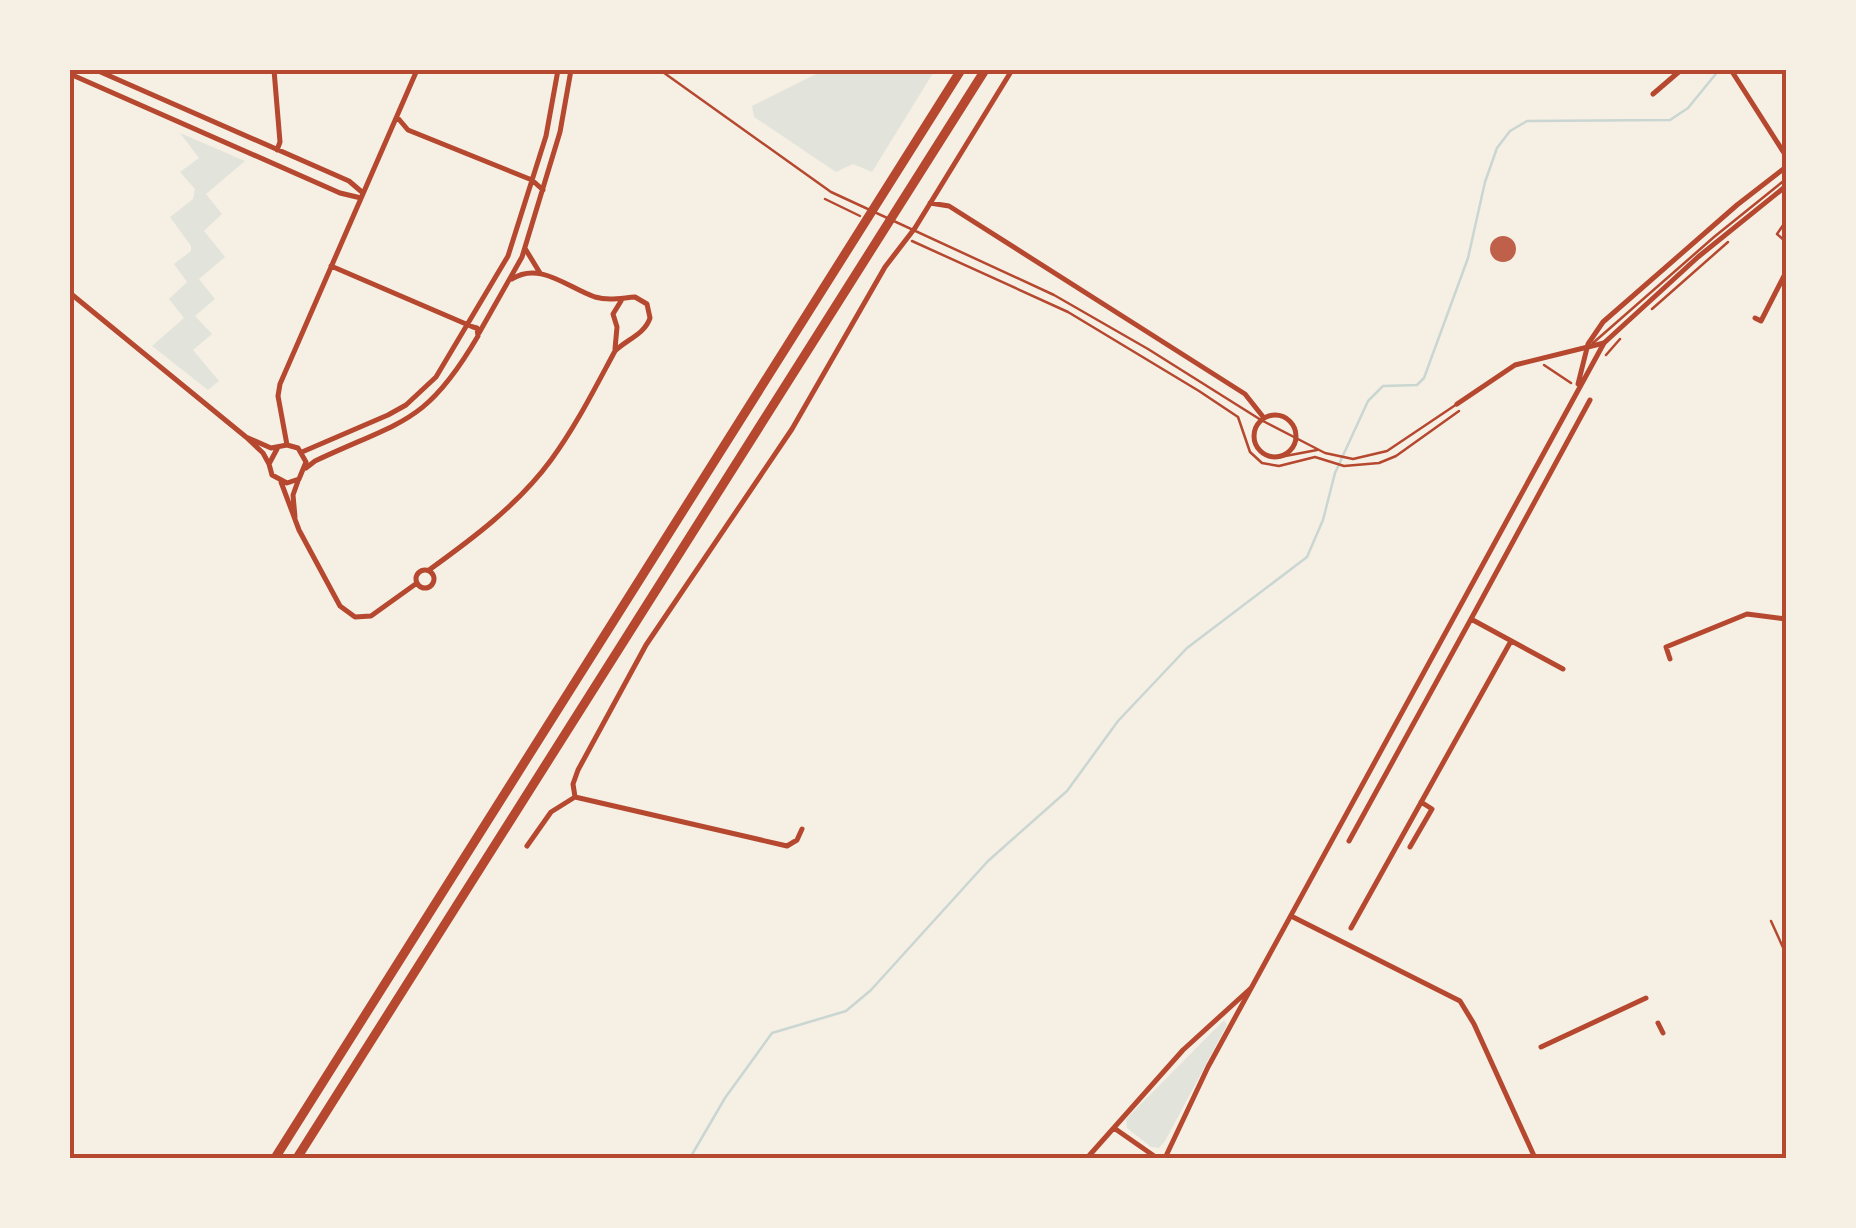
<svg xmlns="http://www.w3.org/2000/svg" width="1856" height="1228" font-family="'PT Sans',sans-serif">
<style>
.green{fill:#e2e4dc}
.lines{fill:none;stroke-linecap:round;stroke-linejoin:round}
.stream{stroke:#c9d6d2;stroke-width:2.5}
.building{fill:#bf614a}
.path{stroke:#b5482f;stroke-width:2.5}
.service{stroke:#b5482f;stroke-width:2.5}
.minor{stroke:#b5482f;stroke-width:5}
.tertiary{stroke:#b5482f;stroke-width:5}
.motorway{stroke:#b5482f;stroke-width:9}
.neatline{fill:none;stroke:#b5482f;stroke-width:4}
</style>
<rect width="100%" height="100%" fill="#f6efe4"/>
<path class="green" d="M824,70H935L872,172L853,164L836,172L754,117L752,106Z
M180,133L245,161L206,194L222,214L204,231L225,257L199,279L215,299L195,316L212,334L193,350L219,381L208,390L152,346L184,318L169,299L187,282L174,264L191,251V246L170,217L193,199L195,189L180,172L199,158Z
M1224,1020L1227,1025L1165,1141L1159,1148L1151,1147L1127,1128L1126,1119Z"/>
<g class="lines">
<path class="stream" d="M690,1158L725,1098L772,1033L846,1011L871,990L988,861L1067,791L1118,721L1187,648L1307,557L1323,520L1335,473L1368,401L1383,386L1417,385L1424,378L1468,258L1485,182L1497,148L1510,131L1527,121L1670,120L1688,108L1719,70"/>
</g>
<path class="building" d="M1490 249a13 13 0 1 1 26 0a13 13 0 1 1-26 0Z"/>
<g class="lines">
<path class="path" d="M825,199L860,216
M912,241L1068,312L1199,391L1238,417L1250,452L1262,463L1279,466L1315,457L1344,466L1379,463L1396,456L1459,411
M1652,309L1728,242
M1606,355L1620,339
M1544,365L1571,383"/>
<path class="service" d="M660,70L831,192L1054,295L1148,349L1261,420L1325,453L1353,459L1387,451L1457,404
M1786,221L1777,234L1786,242
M1593,343L1714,237L1786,179
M1280,457L1317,450
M1771,921L1786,954"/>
<path class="minor" d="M96,70L349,181L363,193
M274,70L280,142L277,150
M1731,70L1786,156
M70,74L340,193L361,198
M1653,94L1681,70
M397,117L408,130L532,180L543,190
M930,203L949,206L1245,394L1264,418
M526,250L540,273
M70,293L246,437L263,453L269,464
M1755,318L1761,321L1784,276
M479,333L522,257L560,132L571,70
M615,349L617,327L613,314L621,301
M1457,404L1515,365L1604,343
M1254 436a21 21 0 1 1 42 0a21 21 0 1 1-42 0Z
M246,437L271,448L287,445L298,448L306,462L299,479L287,483L272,475L269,464L277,449
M287,445L278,396L280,384L417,70
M302,452L388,415L406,405L436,377L508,256L546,136L558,70
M306,468L315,461C402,420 426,425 478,336L477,328L473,327L331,266
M281,482L299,530L340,606L355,617L371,616L417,583
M295,517L293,495L298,481
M429,570C472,539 518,505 551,460C576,426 595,388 615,351C626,340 645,334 650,318L647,304L635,297C621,298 609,301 595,297C568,288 540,261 512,279
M416 579a9 9 0 1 1 18 0a9 9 0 1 1-18 0Z
M1670,659L1666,647L1747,614L1786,619
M1563,669L1471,619L1590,400
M575,797L787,846L797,840L802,829
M1349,841L1471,619
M527,846L551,812L575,797L573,784L578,770L646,645L792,429L885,267L915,228L1012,70
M1410,847L1432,809L1421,802
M1291,916L1460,1001L1474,1024L1535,1158
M1351,928L1511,641
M1658,1023L1663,1033
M1541,1047L1646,998
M1114,1128L1157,1158
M1087,1158L1183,1050L1250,989"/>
<path class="tertiary" d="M1578,384L1588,344L1603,322L1737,205L1786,167
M1165,1158L1208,1067L1604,343L1698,257L1786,186"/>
<path class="motorway" d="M275,1158L961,70
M297,1158L985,70"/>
</g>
<rect width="1856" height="1228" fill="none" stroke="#f6efe4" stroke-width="145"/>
<rect x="72" y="72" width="1712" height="1084" class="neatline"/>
</svg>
